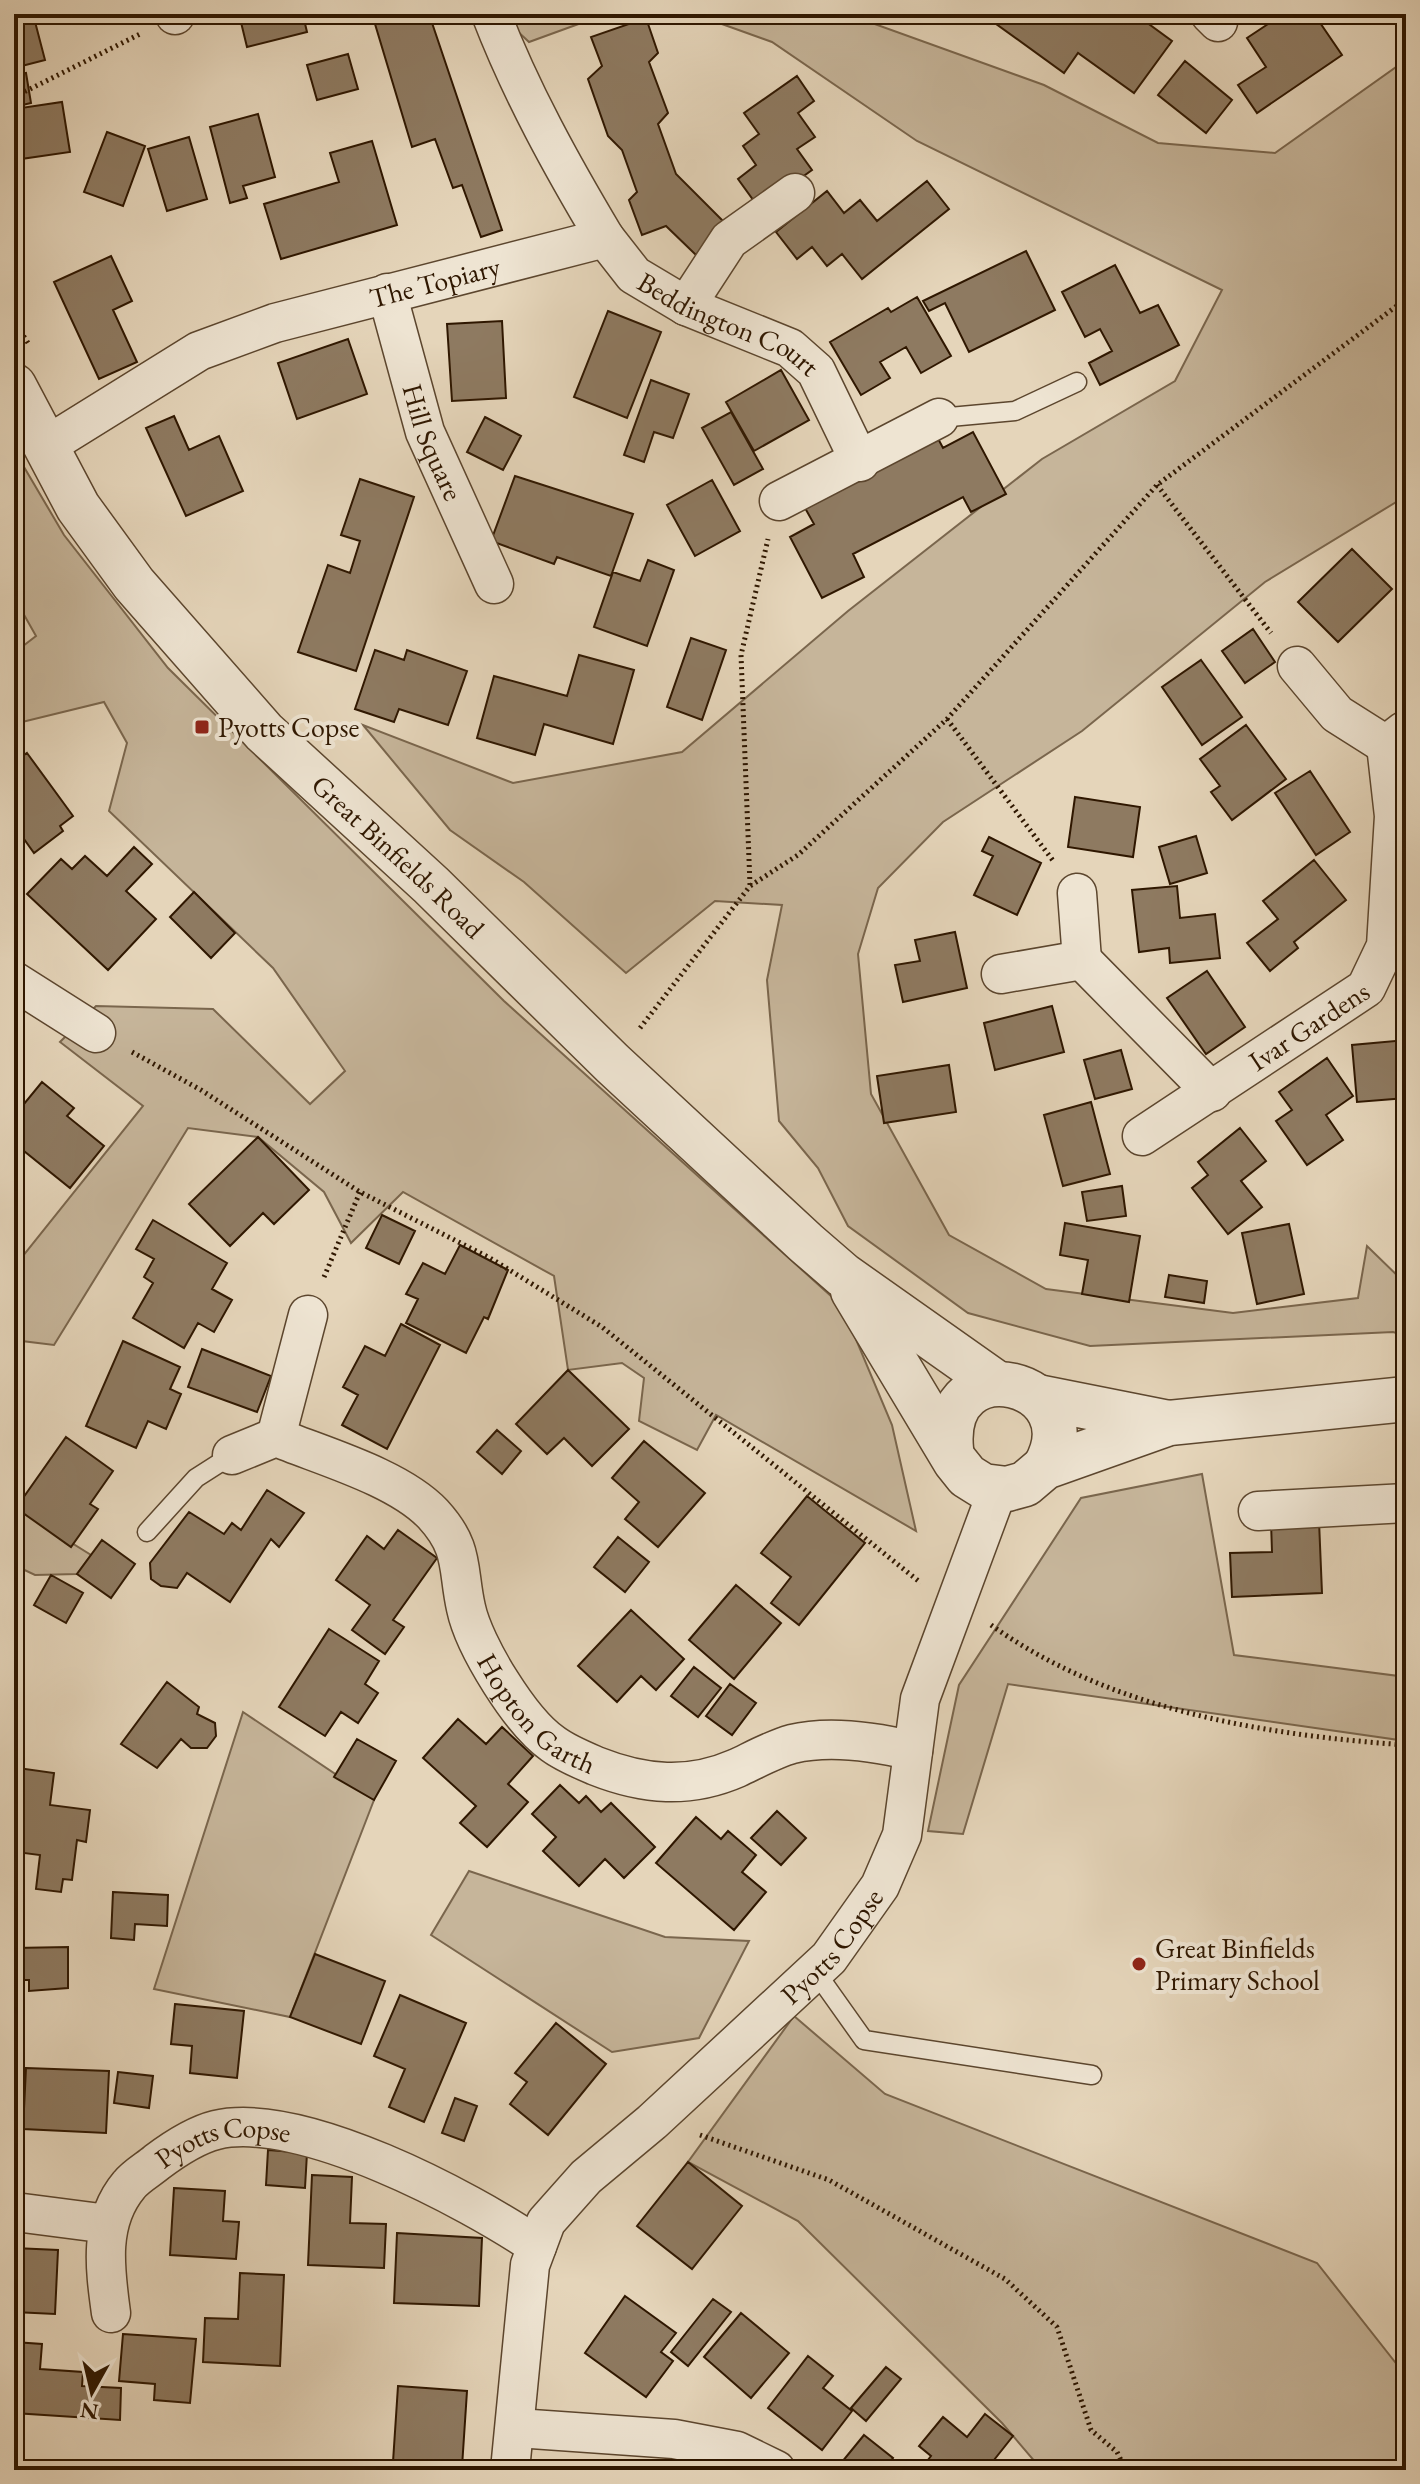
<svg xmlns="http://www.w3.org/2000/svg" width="1420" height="2484" font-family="'EB Garamond',serif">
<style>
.green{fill:#c6b59a;stroke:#7a664d;stroke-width:2}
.building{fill:#8e7a61;stroke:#2f1700;stroke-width:2}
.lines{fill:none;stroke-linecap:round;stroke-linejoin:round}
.service-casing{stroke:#5c462e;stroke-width:21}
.minor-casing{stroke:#5c462e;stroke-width:41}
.tertiary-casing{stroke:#5c462e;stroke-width:47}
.path{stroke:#2f1700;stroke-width:5;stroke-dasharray:2 4;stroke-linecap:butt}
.service{stroke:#eee4d2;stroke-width:18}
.minor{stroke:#eee4d2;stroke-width:38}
.tertiary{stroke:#eee4d2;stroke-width:44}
.poi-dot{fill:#8f2418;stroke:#eee4d2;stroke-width:3}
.labels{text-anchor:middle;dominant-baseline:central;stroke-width:8;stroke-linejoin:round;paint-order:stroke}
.street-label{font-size:28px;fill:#2f1700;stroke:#eee4d2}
.poi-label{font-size:28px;fill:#2f1700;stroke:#eee4d2;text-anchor:start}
</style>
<rect width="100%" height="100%" fill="#e5d5ba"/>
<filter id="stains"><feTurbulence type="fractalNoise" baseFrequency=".0025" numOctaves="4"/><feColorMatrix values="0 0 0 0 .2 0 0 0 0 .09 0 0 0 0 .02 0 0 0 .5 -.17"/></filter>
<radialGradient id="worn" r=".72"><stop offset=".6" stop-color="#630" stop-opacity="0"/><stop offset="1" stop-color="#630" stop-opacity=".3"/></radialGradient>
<path class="green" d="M499,14H606L529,42Z
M694,14H847L1044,85L1158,143L1275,153L1406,60V496L1265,582L1082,731L943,822L878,888L858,954L871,1094L949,1235L1046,1289L1233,1313L1358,1298L1367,1246L1406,1284V1336L1393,1332L1090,1346L968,1313L848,1226L818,1168L779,1121L767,980L782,905L715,901L626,973L524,882L450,830L363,725L513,783L682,752L848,611L1042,459L1175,381L1222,290L917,141L772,42Z
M14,450L64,535L168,668L504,1001L842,1306L892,1425L916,1531L716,1415L697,1450L639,1421L644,1378L622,1363L568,1370L554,1276L403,1192L351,1243L324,1192L258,1137L188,1128L54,1345L14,1340V1267L143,1106L60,1042L96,1006L213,1009L310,1104L345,1071L273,968L109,811L127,743L104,702L14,724V653L36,636L14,597Z
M1202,1474L1234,1655L1406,1677V1741L1008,1684L963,1834L928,1831L959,1685L1081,1498Z
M14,1507L91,1555L77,1574L35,1575L14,1565Z
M243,1712L374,1800L290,2017L154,1989Z
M469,1871L665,1937L749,1941L699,2038L612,2052L431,1935Z
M794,2016L885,2094L1317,2263L1406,2376V2470H1042L1002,2423L798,2221L688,2162Z"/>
<path class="building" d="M14,14H33L45,60L14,68Z
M239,14H309L303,15L307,32L247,47Z
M372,14H429L502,230L481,237L462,185L453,188L435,139L412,147Z
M998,14H1091L1099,20L1103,14H1123L1131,20L1135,14L1172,41L1134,93L1078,53L1064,73L992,21Z
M1283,14H1314L1342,55L1257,113L1238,85L1266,67L1247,38Z
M646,18L658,53L649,62L668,113L658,124L676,174L727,225L696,255L666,226L642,235L629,200L637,192L622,150L608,136L588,79L602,66L591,37Z
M348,54L358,89L317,100L307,65Z
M1185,61L1232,100L1206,133L1158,95Z
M26,73L31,103L14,107V75Z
M797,76L814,101L798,113L815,137L797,149L812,170L759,208L738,179L756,165L743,146L759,134L744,113Z
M62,102L70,152L14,160V109Z
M258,114L275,177L243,186L247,198L230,203L210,127Z
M107,132L145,146L123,206L84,192Z
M189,137L207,199L167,211L148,149Z
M372,141L397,225L281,259L264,204L339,182L330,153Z
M927,181L949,209L862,279L842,254L827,266L812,247L797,259L776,232L827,191L844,213L860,200L877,221Z
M1026,251L1055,310L969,352L945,303L929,311L923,301Z
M111,256L132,301L113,310L137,362L99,379L54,282Z
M1115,265L1140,313L1158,305L1179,345L1100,385L1089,363L1112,351L1100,329L1085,337L1062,292Z
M917,297L951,356L921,373L906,347L880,362L890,378L861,395L830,342L888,308L891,312Z
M608,311L661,332L627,418L574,397Z
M502,321L506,398L452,401L447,324Z
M348,339L367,394L297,419L278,363Z
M781,370L809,420L754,451L726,402Z
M651,380L689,394L673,438L654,432L644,462L624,455Z
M731,412L763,469L734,485L702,428Z
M174,416L189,450L219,436L243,491L186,516L146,428Z
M485,417L521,436L503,470L467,452Z
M934,431L943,448L973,432L1006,494L971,512L963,497L853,554L864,577L822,598L790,537L814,524L800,499Z
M515,476L633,514L611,576L557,557L554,564L491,541Z
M360,479L414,497L356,671L298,652L328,565L350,573L360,541L341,535Z
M712,480L740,531L695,556L667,505Z
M1352,549L1392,589L1338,642L1298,602Z
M648,560L674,570L647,646L594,627L613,572L640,581Z
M1253,629L1275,662L1245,683L1222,651Z
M691,638L726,650L702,720L667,707Z
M375,650L404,660L407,650L467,671L448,725L399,709L394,722L355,709Z
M579,655L634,670L613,744L544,724L535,755L477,738L494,676L567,696Z
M1201,660L1242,717L1202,745L1162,687Z
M1246,725L1286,779L1232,820L1211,792L1220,786L1200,759Z
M27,753L73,816L60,826L63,831L34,853L14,825V762Z
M1310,771L1350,832L1316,855L1275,793Z
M1075,797L1140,807L1133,857L1068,847Z
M1196,836L1207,873L1170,884L1159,847Z
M989,837L1041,863L1017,915L974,895L993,856L982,851Z
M134,847L152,864L126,891L156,919L108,970L27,894L61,859L72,869L85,856L107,876Z
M1314,860L1346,900L1294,942L1298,948L1270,971L1247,943L1278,919L1263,901Z
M1177,886L1180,918L1215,914L1220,958L1170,963L1169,948L1139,952L1132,890Z
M194,892L235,933L211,958L170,917Z
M955,932L967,988L903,1002L895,965L920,961L915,940Z
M1207,971L1245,1027L1206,1054L1167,998Z
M1052,1006L1064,1052L995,1070L984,1023Z
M1406,1040V1098L1357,1102L1352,1045Z
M1121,1050L1132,1089L1095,1099L1084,1060Z
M1327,1058L1353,1096L1326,1115L1343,1140L1307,1165L1276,1121L1292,1110L1279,1092Z
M949,1065L956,1112L884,1123L877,1076Z
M42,1082L74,1108L67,1116L104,1146L70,1188L14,1143V1116Z
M1091,1102L1110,1174L1063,1186L1044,1115Z
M1240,1128L1266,1161L1241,1181L1262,1207L1228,1234L1192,1188L1208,1175L1198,1162Z
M258,1137L309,1190L274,1224L263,1213L230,1246L189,1204Z
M1122,1186L1126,1216L1087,1221L1082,1192Z
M382,1215L415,1231L399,1264L366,1248Z
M153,1220L227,1263L212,1289L232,1300L214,1332L198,1323L184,1348L133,1318L153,1283L144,1277L154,1259L136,1249Z
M1065,1223L1140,1236L1129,1302L1082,1294L1088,1260L1060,1255Z
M1289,1224L1304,1294L1257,1304L1242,1233Z
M460,1245L508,1270L488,1319L484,1317L466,1353L406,1323L418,1299L406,1294L423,1263L445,1274Z
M1169,1275L1207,1281L1204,1303L1165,1297Z
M401,1324L440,1345L387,1449L342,1425L358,1395L343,1387L365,1346L385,1356Z
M123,1341L180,1367L170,1389L181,1394L166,1429L148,1421L136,1448L86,1426Z
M202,1349L271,1376L257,1412L188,1387Z
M568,1370L629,1429L592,1466L564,1438L547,1454L516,1424Z
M497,1430L521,1451L502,1474L477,1452Z
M66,1437L113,1471L90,1504L98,1509L71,1547L16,1508Z
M644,1441L705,1493L658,1547L625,1519L639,1502L612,1478Z
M267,1490L304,1513L279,1547L271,1539L230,1602L187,1573L177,1588L161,1586L151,1579L150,1563L189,1512L224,1534L232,1523L241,1530Z
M807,1496L865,1543L799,1625L771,1603L791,1577L761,1553Z
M1319,1521L1322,1593L1232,1597L1230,1553L1272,1552L1271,1522Z
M398,1530L437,1558L393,1620L404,1627L385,1654L352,1630L370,1605L336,1580L367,1536L384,1549Z
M618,1537L649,1562L625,1592L594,1567Z
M102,1540L135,1564L111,1598L77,1574Z
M51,1575L83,1593L66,1623L34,1605Z
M736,1585L781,1623L734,1679L689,1640Z
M631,1610L684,1659L656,1690L641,1676L617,1702L578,1666Z
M329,1629L379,1661L365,1684L378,1693L358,1723L341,1712L325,1736L279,1707Z
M694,1667L721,1688L698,1717L671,1696Z
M167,1682L199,1707L197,1714L215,1723L216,1736L207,1748H191L181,1739L157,1768L121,1744Z
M730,1684L756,1703L732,1735L706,1716Z
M458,1719L486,1744L502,1727L533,1756L508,1784L528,1802L487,1847L460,1823L476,1806L423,1758Z
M357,1739L396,1761L374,1800L334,1777Z
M18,1768L54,1773L50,1805L90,1810L86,1842L77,1840L72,1880L63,1879L61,1892L36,1889L40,1855L16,1852L20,1825L14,1824Z
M560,1785L579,1803L586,1796L601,1812L611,1803L655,1847L624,1878L605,1859L579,1886L543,1851L556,1837L532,1814Z
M777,1811L806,1838L781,1865L751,1838Z
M696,1817L721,1839L728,1831L756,1855L742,1872L766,1892L734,1930L656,1863Z
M113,1892L168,1895L167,1926L135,1924L134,1940L111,1938Z
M68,1947V1988L29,1991V1980H14V1948Z
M315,1954L385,1981L361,2044L290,2017Z
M400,1995L466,2023L424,2122L389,2107L405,2069L374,2056Z
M175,2004L244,2011L237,2078L190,2073L192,2046L171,2044Z
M556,2023L606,2064L548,2135L510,2104L527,2082L515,2073Z
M26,2068L109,2071L106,2133L23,2129Z
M118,2072L153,2076L149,2108L114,2103Z
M455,2098L477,2106L464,2141L442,2133Z
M268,2150L307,2153L305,2188L266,2185Z
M688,2162L742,2206L692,2269L637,2226Z
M312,2175L352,2177L350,2223L386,2224L384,2268L308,2265Z
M174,2188L225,2191L223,2221L239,2222L236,2259L170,2255Z
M397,2233L482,2238L479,2306L394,2303Z
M14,2248L58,2250L55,2314L14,2312Z
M240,2273L284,2275L280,2366L203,2362L205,2318L238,2319Z
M625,2296L676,2333L661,2352L673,2361L646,2397L585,2353Z
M713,2299L731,2312L688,2366L671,2352Z
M741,2313L789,2353L751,2398L704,2357Z
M123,2334L196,2339L190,2403L154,2400L155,2384L119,2381Z
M14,2342L42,2344L40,2369L83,2372L82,2386L121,2388L120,2420L14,2413Z
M808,2356L833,2376L823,2388L852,2411L822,2450L768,2408Z
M886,2367L901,2379L866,2421L851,2408Z
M398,2386L467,2391L462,2467L393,2462Z
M985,2414L1013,2436L986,2470H920L931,2456L919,2446L943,2417L967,2437Z
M864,2435L893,2458L884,2470H840L837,2468Z"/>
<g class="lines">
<defs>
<path id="service" d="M939,418L1015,411L1077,382
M147,1532L196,1478L232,1455
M815,1971L864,2040L1092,2075"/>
<g id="minor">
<path d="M175,14V15"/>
<path d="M1210,14L1218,22"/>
<path id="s1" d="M605,238L634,275L686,306L790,348L816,371L860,462"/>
<path id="s2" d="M387,293L425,432L494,584"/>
<path d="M686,306L729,240L795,193"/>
<path id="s3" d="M46,446L199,351L275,323L605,238C562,166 521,92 491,14"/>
<path d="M779,501L939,418"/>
<path d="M1297,666L1337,714L1386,745L1404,731"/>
<path d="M1082,960L1212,1092"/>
<path d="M1001,974L1082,960L1077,893"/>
<path d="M14,981L96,1033"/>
<path id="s4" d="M1142,1136L1366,988L1386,946L1394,816L1386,745"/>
<path d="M276,1437L308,1315"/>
<path id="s5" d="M232,1455L276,1437C322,1456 398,1477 433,1514C465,1549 457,1568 466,1608C474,1646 521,1722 553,1744C565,1753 582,1760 596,1766C644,1785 689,1789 737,1768C754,1760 774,1749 792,1744C830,1735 876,1742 913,1751"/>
<path d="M1258,1511L1406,1503"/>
<path d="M23,2213L108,2224"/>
<path id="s6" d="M111,2313C105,2269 98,2222 129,2185C136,2176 149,2169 157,2162C173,2150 196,2135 216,2130C300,2110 468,2199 537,2246"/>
<path d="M517,2428L674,2439L737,2451L776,2470"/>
<path id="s7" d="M510,2470L530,2265L546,2222L586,2177L652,2122L829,1958L880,1886L902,1835L920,1699L998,1489"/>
</g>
<g id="tertiary">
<path id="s8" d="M14,386L78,507L134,584L264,732L431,885L612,1063L806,1243L843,1275L996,1383"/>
<path d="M853,1291L955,1461L967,1476L983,1486L1007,1489L1025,1484L1045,1467L1169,1423L1406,1399"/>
<path d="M1038,1397L1169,1423"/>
<path d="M951,1449C941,1343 1094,1380 1045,1467"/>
</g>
</defs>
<use href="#service" class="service-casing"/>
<use href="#minor" class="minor-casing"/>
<use href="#tertiary" class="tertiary-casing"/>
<path class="path" d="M14,97L142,33
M14,321L28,343
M1157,485L1271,633
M947,719L1054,862
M750,885L741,655L768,539
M640,1028L750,886L798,855L947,719L1157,485L1406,299
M132,1052L201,1090L360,1192L490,1258L602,1327L921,1583
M324,1277L360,1192
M991,1625C1110,1710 1263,1735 1406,1745
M700,2135L829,2180L1005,2279L1057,2327L1091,2430L1117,2452L1126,2470"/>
<use href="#service" class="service"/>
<use href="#minor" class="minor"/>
<use href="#tertiary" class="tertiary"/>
</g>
<g class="poi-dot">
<rect x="194" y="719" width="16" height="16" rx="4"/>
<circle cx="1139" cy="1964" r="8"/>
</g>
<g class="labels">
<g class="street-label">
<text stroke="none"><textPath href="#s3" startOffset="426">The Topiary</textPath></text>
<text stroke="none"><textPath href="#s1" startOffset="154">Beddington Court</textPath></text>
<text stroke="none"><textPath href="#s2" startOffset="156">Hill Square</textPath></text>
<text stroke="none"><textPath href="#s8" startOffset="612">Great Binfields Road</textPath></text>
<text stroke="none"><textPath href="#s4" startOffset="200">Ivar Gardens</textPath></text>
<text stroke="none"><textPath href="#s5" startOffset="456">Hopton Garth</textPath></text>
<text stroke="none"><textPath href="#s7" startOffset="650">Pyotts Copse</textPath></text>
<text stroke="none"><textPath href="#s6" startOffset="242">Pyotts Copse</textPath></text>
</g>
<g class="poi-label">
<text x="218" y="727">Pyotts Copse</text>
<text x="1155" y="1948">Great Binfields<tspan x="1155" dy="32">Primary School</tspan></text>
</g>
</g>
<rect width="1420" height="2484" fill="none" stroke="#e5d5ba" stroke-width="48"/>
<rect x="16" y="16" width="1388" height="2452" fill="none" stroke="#2f1700" stroke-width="4"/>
<rect x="24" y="24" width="1372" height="2436" fill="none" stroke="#2f1700" stroke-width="2"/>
<g transform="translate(92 2392) rotate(188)" stroke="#eee4d2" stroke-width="6" paint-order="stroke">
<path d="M0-6L14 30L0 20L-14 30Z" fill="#2f1700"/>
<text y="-12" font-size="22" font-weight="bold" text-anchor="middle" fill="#2f1700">N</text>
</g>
<rect width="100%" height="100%" filter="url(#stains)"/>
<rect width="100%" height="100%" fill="url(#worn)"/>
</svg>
